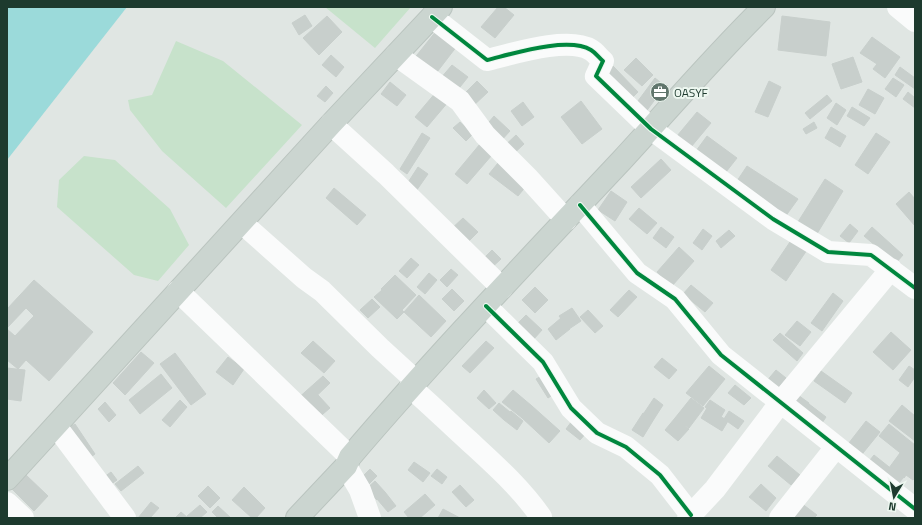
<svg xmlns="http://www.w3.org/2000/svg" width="922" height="525" font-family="'Titillium Web',sans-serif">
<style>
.green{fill:#c7e2cb}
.water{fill:#9bdada}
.building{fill:#c8cfcc;stroke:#c8cfcc}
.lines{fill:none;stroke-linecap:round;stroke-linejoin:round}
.major-casing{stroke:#bac4bf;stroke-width:24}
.minor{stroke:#fafbfb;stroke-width:22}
.major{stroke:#cbd5d0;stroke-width:22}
.cycleway-casing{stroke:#edf7f0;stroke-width:6}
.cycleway{stroke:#00873e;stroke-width:4}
.labels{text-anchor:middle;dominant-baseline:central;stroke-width:4;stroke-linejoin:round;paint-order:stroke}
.poi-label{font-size:12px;fill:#1d3a2e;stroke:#edf7f0;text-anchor:start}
</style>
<rect width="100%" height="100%" fill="#e0e6e3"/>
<path class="green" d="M325,7H411L375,48Z
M176,41L223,61L302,125L226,208L162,151L130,110L128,100L152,95Z
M84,156L115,160L170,209L189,245L158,281L134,275L57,207L59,180Z"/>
<path class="water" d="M7,7H127L7,160Z"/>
<path class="building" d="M498,7H504L514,15L495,38L481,27Z
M305,15L312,26L299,35L292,23Z
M327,16L342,32L319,55L303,38Z
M782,16L830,22L826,56L778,50Z
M437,30L457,46L434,76L413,60Z
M872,37L900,57L885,78L873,69L877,64L860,53Z
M331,55L344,67L336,77L322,65Z
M853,57L862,82L841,89L832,64Z
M636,58L653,75L642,86L624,70Z
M452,65L468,77L456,92L440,79Z
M613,66L638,92L630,100L605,74Z
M900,67L915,78V89L895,75Z
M655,78L665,86L645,113L635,105Z
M893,78L904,85L896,97L885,89Z
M477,81L488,92L472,107L462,96Z
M769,81L781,87L768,117L755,112Z
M390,82L406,95L397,106L381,94Z
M326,86L333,93L325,102L317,96Z
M868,89L884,98L875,114L859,105Z
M437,91L449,101L427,127L415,117Z
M908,92L915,98V108L903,99Z
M827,95L832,101L810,119L805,113Z
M581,101L602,129L582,144L561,117Z
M523,102L534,117L522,126L511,111Z
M836,103L846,110L837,125L827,118Z
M852,107L870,118L864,126L847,116Z
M697,112L711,123L691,147L677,136Z
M494,116L510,131L500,142L484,128Z
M460,122L473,134L466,141L453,128Z
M814,122L817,128L806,134L803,129Z
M831,127L846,136L840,147L825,138Z
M422,133L430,138L407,174L400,169Z
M876,133L890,142L868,174L855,165Z
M516,135L524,144L508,159L500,150Z
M707,136L737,158L726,172L696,151Z
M480,144L492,155L467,184L455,174Z
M661,159L671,170L641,198L631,187Z
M498,163L527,185L518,196L489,174Z
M747,166L798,199L785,217L735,184Z
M418,167L428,174L414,194L405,187Z
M825,179L843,191L815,237L796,225Z
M334,188L366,215L357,225L326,198Z
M611,191L627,202L615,221L598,210Z
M909,192L915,199V226L896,204Z
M639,208L657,223L647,234L629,219Z
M463,218L478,232L464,246L449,231Z
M850,224L858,231L849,243L840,236Z
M661,227L674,237L666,248L653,238Z
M872,227L903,255L896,263L864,236Z
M703,229L712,236L702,250L693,243Z
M729,230L735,236L721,248L716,241Z
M794,236L809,247L786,281L771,270Z
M679,247L694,261L672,286L657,272Z
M492,250L501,259L489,270L480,262Z
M411,258L419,265L407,278L399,271Z
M451,269L458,275L447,287L440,280Z
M429,273L437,280L425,294L417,287Z
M395,275L416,295L402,310L381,289Z
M34,280L93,332L49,381L26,360L18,369L7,360V329L15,336L34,316L26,308L7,328V309Z
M691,285L713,303L705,312L683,294Z
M535,287L548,300L535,313L522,300Z
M452,289L464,301L454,311L442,299Z
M382,290L404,312L397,319L374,297Z
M629,290L637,297L618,317L610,310Z
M833,293L843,301L822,331L811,323Z
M419,295L446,321L431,337L404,312Z
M372,299L380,307L368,318L360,310Z
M572,308L581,321L569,329L559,316Z
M588,310L603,326L595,333L580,317Z
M526,315L542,330L533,340L517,324Z
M561,318L570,329L556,340L548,329Z
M797,321L811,332L800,346L785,335Z
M891,332L911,350L893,370L873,352Z
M780,333L803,353L797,361L773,340Z
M313,341L335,361L324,373L301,353Z
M486,341L494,348L470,373L462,366Z
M141,352L154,363L125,395L113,383Z
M175,353L206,394L191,405L160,364Z
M228,357L244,369L233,385L216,372Z
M662,358L677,370L669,379L654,367Z
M709,366L725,379L703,406L686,393Z
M909,366L915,370V377L908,387L899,380Z
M7,368L25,370L21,401L7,399Z
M776,370L786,378L775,391L765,383Z
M821,371L852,393L845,403L814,381Z
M161,374L172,388L140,414L129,400Z
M545,374L557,392L548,398L536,379Z
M323,376L330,383L304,408L296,400Z
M735,385L751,398L744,405L728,393Z
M484,390L496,403L489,409L477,398Z
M513,390L532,406L522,418L502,402Z
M791,390L809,403L802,413L784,399Z
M318,395L330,408L316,420L305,407Z
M654,398L663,405L654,419L644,413Z
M691,398L704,408L689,428L675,418Z
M180,400L187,407L170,427L162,420Z
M710,400L725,410L721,417L705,407Z
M105,402L116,415L109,422L98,409Z
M499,403L510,412L504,420L493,410Z
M809,404L826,417L820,426L802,413Z
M902,405L915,416V441L889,421Z
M532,406L560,431L549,443L521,417Z
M707,408L728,421L722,431L701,418Z
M511,411L523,421L517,430L504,420Z
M729,411L744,421L738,429L724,419Z
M643,413L654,419L643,437L632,430Z
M675,418L689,429L678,441L665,430Z
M572,421L587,432L580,440L566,429Z
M866,421L880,432L859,458L845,448Z
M75,424L95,454L83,463L62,432Z
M889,424L915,445V460L913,463L879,436Z
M900,453L915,463L904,478L889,468Z
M874,455L903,478L895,488L866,465Z
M777,456L800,475L791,485L768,466Z
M414,462L430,473L423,482L408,470Z
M915,464V478L913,480L906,475Z
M138,466L144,473L121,491L115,484Z
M370,469L377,476L363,490L356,483Z
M437,469L447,477L442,484L431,476Z
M111,472L117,480L103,490L97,482Z
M26,475L48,496L34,511L12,489Z
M375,481L385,492L377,500L366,489Z
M761,484L776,498L766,511L749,497Z
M460,485L474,500L466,507L452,492Z
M208,486L220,498L210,508L198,496Z
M244,487L265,508L256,518H252L232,500Z
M385,492L396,506L388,512L377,499Z
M425,494L435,505L420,518H409L404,512Z
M151,502L159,508L150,518H138Z
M801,503L817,515L814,518H790Z
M200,505L207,512L200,518H189L187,516Z
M218,506L231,518H218L212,512Z
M443,509L460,518H438Z
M181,512L188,518H175Z"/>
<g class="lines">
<defs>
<path id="major" d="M7,479L331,124L441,7
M297,518L346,466L350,457C437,355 530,258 622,160C669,109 714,56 764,7"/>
</defs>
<use href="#major" class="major-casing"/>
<path class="minor" d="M898,7L915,21
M432,17L487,60C512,54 568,36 591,50C596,53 599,58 603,61L596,76L651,129L773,219L828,252L871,255L915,288
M396,55L460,101L485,135L529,179L566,220
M331,124L386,174L502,288
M580,205L637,273L675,299L721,355L915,509
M242,223L304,278L322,291L380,348L416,381
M178,291L350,457
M486,306L543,362L571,408L597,433L626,447L660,475L691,515
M410,387C430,404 449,423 469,441C495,465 521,488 541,517
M56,426L125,518
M346,466L360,490L370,518
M7,503L23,518
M688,518L715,489L780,403L891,269
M780,518L836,447"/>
<use href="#major" class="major"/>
<defs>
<path id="cycleway" d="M432,17L487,60C512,54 568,36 591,50C596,53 599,58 603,61L596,76L651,129L773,219L828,252L871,255L915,288
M580,205L637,273L675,299L721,355L915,509
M486,306L543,362L571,408L597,433L626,447L660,475L691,515"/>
</defs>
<use href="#cycleway" class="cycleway-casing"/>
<use href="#cycleway" class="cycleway"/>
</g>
<defs>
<symbol id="office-disc" viewBox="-11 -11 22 22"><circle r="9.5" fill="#61766d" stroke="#edf7f0"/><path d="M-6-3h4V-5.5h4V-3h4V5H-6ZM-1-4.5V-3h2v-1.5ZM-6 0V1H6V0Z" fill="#fff"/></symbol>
</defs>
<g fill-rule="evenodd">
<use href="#office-disc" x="649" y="81" width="22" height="22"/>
</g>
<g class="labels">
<g class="poi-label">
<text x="674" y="92">OASYF</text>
</g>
</g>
<rect width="922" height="525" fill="none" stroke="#1d3a2e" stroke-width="16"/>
<g transform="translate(894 497) rotate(190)" stroke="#edf7f0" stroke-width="3" paint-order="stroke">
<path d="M0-3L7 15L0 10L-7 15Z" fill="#1d3a2e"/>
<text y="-6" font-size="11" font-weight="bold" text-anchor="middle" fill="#1d3a2e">N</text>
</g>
</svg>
